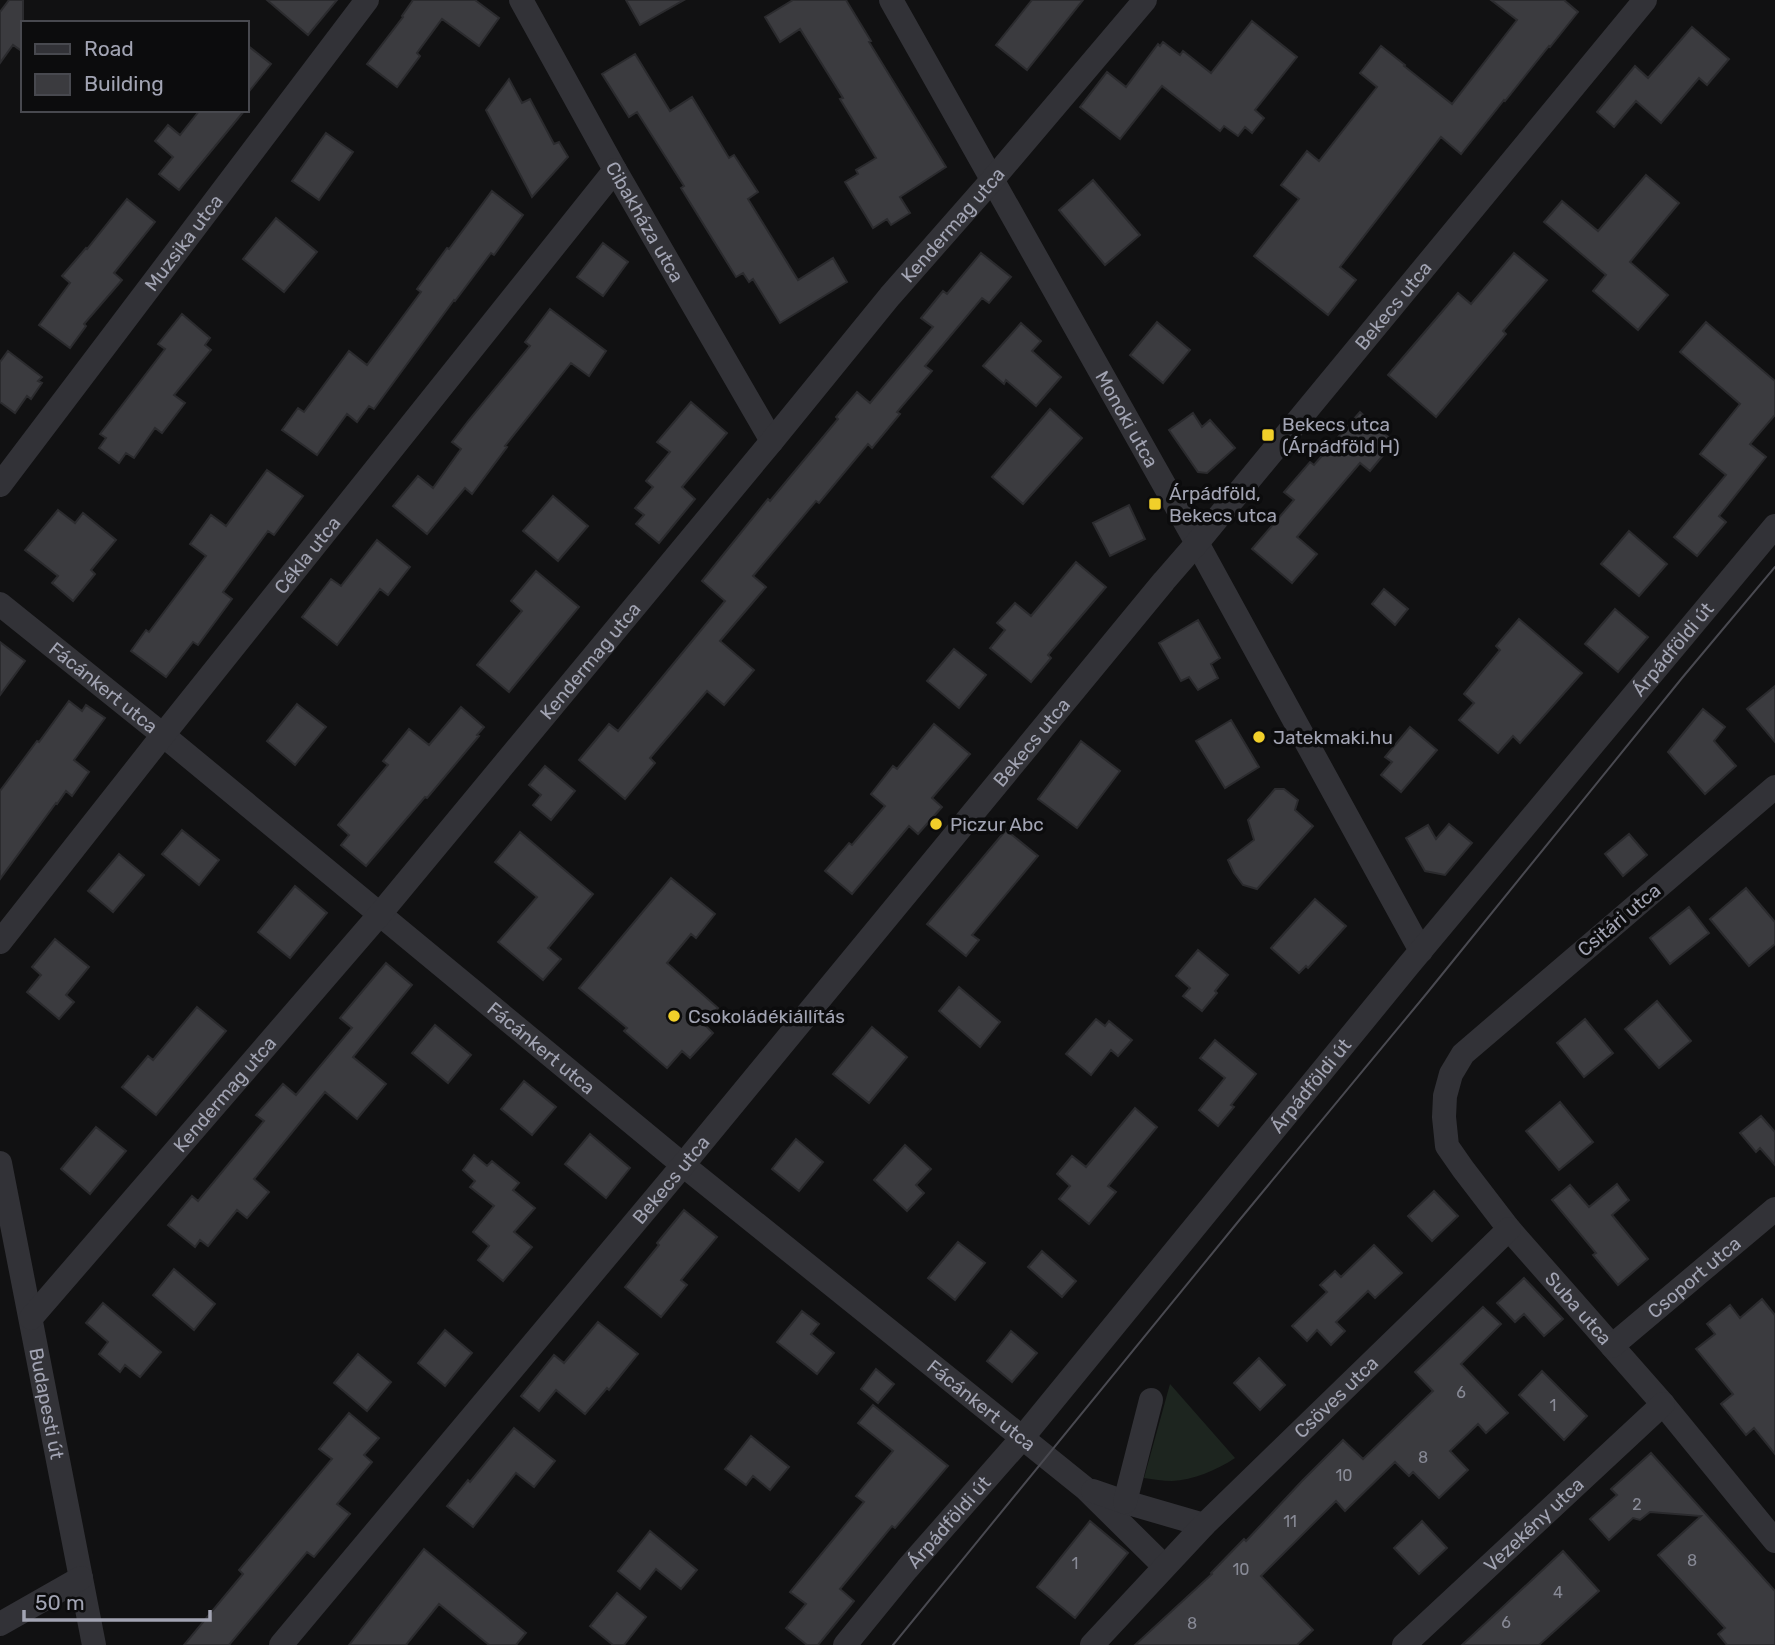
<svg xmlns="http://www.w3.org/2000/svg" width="1775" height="1645" font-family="Rubik,sans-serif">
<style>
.green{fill:#1d251f}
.building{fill:#3b3b3f;stroke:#2b2b2e;stroke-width:2}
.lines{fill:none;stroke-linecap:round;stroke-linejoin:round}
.minor{stroke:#323237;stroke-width:24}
.tram{stroke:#494950;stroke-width:2}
.poi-dot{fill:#f1cf2a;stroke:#0c0c0d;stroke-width:2.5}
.labels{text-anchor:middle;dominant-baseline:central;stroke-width:7;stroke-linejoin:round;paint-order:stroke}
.number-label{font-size:16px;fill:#888a96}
.street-label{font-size:19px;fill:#a2a4b3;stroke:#0c0c0d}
.poi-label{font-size:19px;fill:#a2a4b3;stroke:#0c0c0d;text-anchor:start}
</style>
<rect width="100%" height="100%" fill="#111112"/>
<path class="green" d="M1170,1384L1235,1458C1217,1470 1193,1480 1172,1481C1163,1481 1153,1479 1144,1478Z"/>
<path class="building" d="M9,0H23V52L13,45L0,63V12Z
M267,0H337L308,35Z
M413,0H475L499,18L479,46L442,19L417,53L420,56L397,87L367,64L403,17L402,16Z
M626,0H684L640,25Z
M793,0H846L871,41L869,42L946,167L900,197L910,213L891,225L887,219L873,228L845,182L858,174L856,170L876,158L840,99L843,98L800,29L780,42L765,17Z
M1032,0H1083L1027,70L996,45Z
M1491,0H1564L1578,12L1550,47L1549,46L1505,101L1504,100L1461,154L1441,137L1340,267L1356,280L1328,315L1254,256L1299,199L1281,185L1307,151L1319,161L1377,87L1360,73L1381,46L1405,65L1404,66L1452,104L1517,20Z
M1252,21L1297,57L1255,110L1264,118L1252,133L1245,127L1238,136L1224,126L1220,131L1162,86L1120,139L1080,107L1107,72L1126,87L1158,44L1160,46L1163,42L1180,55L1183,51L1211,73Z
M1692,27L1729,59L1707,85L1699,78L1661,123L1636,101L1614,127L1597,112L1635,66L1648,78Z
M247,45L271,64L247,94Z
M635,54L670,111L692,97L729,158L734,155L758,192L748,199L798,280L833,258L847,282L780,323L753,279L749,282L743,273L736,277L681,188L684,186L637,112L629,117L602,74Z
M509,79L522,103L530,99L554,144L559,142L568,157L532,197L486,110Z
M200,110H245L179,190L159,174L173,157L155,141L168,125L180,135Z
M326,133L353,152L319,200L292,181Z
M1646,175L1679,203L1630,262L1668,295L1638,330L1593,291L1606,275L1544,222L1562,201L1598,231Z
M1093,180L1140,235L1105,265L1059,210Z
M492,191L523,215L494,255L491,253L455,301L454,300L374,409L369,406L357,422L347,414L317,455L282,430L298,408L304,412L349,351L367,365L421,292L417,289L447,248L449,249Z
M127,199L155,222L114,273L122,280L84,324L86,326L70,348L39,325L70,283L62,276L86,248L87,249Z
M276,218L317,252L284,292L243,259Z
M603,243L628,262L603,296L577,277Z
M981,253L1011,277L989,303L982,298L925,366L932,371L897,412L900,414L872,448L868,444L819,503L816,501L753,576L766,587L720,641L754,670L724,705L707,691L650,758L655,763L625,799L579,760L609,724L618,731L725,601L702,581L768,499L770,501L838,419L836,417L857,392L870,403L933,327L921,318L943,291L947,294Z
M1514,253L1547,280L1503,331L1506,334L1436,417L1388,375L1458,293L1471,304Z
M550,309L606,351L589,376L571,363L505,446L507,447L472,494L465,488L427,534L393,506L418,476L433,488L461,449L452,442L469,420L530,346L525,342Z
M182,314L210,338L205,345L211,350L174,395L185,403L162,433L155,428L134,458L126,453L119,463L99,448L106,438L100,434L165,349L158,344Z
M1157,322L1190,350L1163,383L1130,355Z
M1706,322L1775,381V415L1750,444L1766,457L1719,516L1726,522L1697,556L1674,537L1726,475L1700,454L1740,404L1680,352Z
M1021,323L1041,341L1032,351L1061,377L1036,406L1006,380L1004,384L983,366Z
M8,351L42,377L38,381L42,383L31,399L27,396L15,413L0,402V362Z
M691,402L727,433L682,487L695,499L659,543L636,524L644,515L635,508L653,487L646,481L670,452L657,442Z
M1050,409L1082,438L1023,504L992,477Z
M1360,412L1394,442L1370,471L1360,463L1297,537L1317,554L1292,583L1252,549L1294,500L1284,492L1310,462L1314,465Z
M1193,413L1202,427L1210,420L1235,448L1207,473L1198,472L1169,430Z
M267,470L303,496L274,535L268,531L223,592L232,599L198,645L193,642L166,677L131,651L146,630L149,632L206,556L190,544L211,515L226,526Z
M553,496L588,526L558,561L523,531Z
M1129,505L1145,539L1110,556L1093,523Z
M58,510L75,523L83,513L116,540L91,570L95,574L73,601L52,583L58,576L25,550Z
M1629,531L1667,564L1639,596L1601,564Z
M377,540L410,567L388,595L380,589L337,645L302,617L331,579L341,586Z
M1076,562L1106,587L1048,655L1051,658L1031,682L990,648L1005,630L997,623L1015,603L1031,616Z
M536,571L579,607L509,692L477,665L522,611L511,601Z
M1384,589L1408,609L1395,625L1372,604Z
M1615,609L1648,637L1618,672L1585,644Z
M1519,619L1582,673L1520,743L1513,736L1498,753L1459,720L1474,703L1464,694L1500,650L1496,646Z
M1198,620L1220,658L1211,664L1218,678L1198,690L1189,677L1181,681L1159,643Z
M0,642L25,661L0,695Z
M954,649L986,675L959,708L927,681Z
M1775,686V742L1747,709Z
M69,701L82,711L86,705L105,718L74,760L89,772L72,796L66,791L57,804L56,803L0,879V791L37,741L39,742Z
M297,704L326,727L295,765L267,741Z
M461,707L484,727L477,735L479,736L427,798L425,797L366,866L341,845L349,835L338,825L388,765L383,761L409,729L429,745Z
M1703,709L1725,727L1714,741L1736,766L1705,794L1668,752Z
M1231,720L1259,767L1225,788L1196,741Z
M934,724L970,754L932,798L942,807L918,834L909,826L852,894L825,871L849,843L852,845L885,806L871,794L893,766L897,769Z
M1410,727L1437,750L1401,792L1381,775L1392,762L1385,757Z
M1081,741L1120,771L1077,828L1038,799Z
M545,766L575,791L551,820L533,805L541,795L529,785Z
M1275,789H1284L1298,800L1295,810L1313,826L1257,889L1243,885L1234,873L1228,860L1254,840L1248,820Z
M1449,824L1472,843L1445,875L1425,871L1406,838L1428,825L1436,839Z
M182,830L219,860L199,885L162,854Z
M1006,830L1038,856L972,935L979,940L966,956L927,924Z
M520,832L593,894L548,948L561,959L543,980L498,942L537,897L495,862Z
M1629,834L1647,855L1623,876L1605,854Z
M119,854L144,875L113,912L88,891Z
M671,878L715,914L696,938L691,934L667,963L718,1008L704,1024L713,1033L690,1058L682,1051L667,1068L624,1031L627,1028L579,988Z
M295,886L327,913L290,958L258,932Z
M1746,888L1775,922V944L1749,966L1710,919Z
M1315,899L1346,926L1308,968L1306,966L1299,973L1271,948Z
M1689,907L1709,933L1670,964L1650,938Z
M55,939L89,967L66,995L74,1002L59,1019L27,992L41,975L32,967Z
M1198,950L1228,975L1215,991L1217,993L1202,1011L1183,996L1190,988L1176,976Z
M386,963L412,985L353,1057L386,1084L357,1119L325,1092L254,1179L269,1192L247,1218L237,1210L208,1246L200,1240L195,1247L168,1225L192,1196L198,1201L264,1121L256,1115L283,1084L296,1095L352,1028L340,1018Z
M959,987L1000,1022L980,1047L939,1011Z
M1657,1001L1691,1041L1659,1068L1625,1029Z
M197,1007L226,1031L156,1115L122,1087L148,1056L153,1060Z
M1096,1019L1105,1026L1109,1021L1132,1040L1118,1056L1111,1050L1091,1075L1066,1054Z
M1585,1019L1613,1053L1584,1077L1557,1043Z
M435,1025L471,1055L448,1083L412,1053Z
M872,1027L907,1057L869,1103L833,1074Z
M1215,1040L1256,1074L1231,1105L1234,1107L1218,1126L1199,1110L1225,1078L1200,1058Z
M524,1081L556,1107L532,1135L501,1109Z
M1560,1102L1593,1142L1559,1170L1526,1131Z
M1135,1108L1157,1127L1108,1186L1116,1192L1089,1224L1059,1199L1070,1186L1057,1174L1072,1156L1086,1167Z
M1761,1116L1775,1132V1165L1760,1148L1756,1152L1740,1133Z
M96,1127L126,1151L90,1194L61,1169Z
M590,1134L630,1168L606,1198L565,1164Z
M796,1139L823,1162L799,1191L772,1169Z
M905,1145L931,1169L916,1185L924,1193L907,1211L874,1180Z
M474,1155L487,1166L492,1161L519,1183L513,1190L535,1208L514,1232L532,1247L503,1281L478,1260L489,1246L473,1232L494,1206L470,1187L475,1181L463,1170Z
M1617,1184L1629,1200L1612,1215L1648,1259L1618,1285L1593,1255L1596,1253L1552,1200L1570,1185L1589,1207Z
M1434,1191L1458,1216L1432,1241L1408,1216Z
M684,1210L717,1237L681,1280L687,1285L661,1317L625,1287L659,1245L657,1243Z
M958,1242L985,1263L955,1300L928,1278Z
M1374,1245L1402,1273L1375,1298L1368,1291L1336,1322L1345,1331L1331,1345L1317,1330L1307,1341L1292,1326L1327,1292L1320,1285L1335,1271L1341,1277Z
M1042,1251L1076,1281L1062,1297L1028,1267Z
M174,1269L215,1304L194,1330L153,1295Z
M1524,1278L1563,1319L1544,1336L1524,1314L1515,1322L1497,1303Z
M1762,1299L1775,1315V1454L1754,1428L1746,1435L1721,1404L1733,1394L1696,1349L1715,1334L1707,1324L1730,1305L1740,1318Z
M103,1303L161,1352L140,1377L125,1365L120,1372L99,1354L108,1342L86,1323Z
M1483,1307L1501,1324L1461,1364L1508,1413L1486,1433L1478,1424L1450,1451L1468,1470L1439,1498L1413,1472L1409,1476L1395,1462L1345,1511L1336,1501L1261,1576L1313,1630L1297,1645H1135L1212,1574L1211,1573L1244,1539L1246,1541L1302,1481L1343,1440L1363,1459L1433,1391L1415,1372Z
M802,1311L819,1324L811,1334L834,1353L817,1374L777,1342Z
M598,1322L638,1354L609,1390L607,1388L585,1414L556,1390L539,1411L521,1396L554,1355L564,1363Z
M445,1330L472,1353L445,1386L418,1363Z
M1011,1331L1037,1353L1012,1382L987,1361Z
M358,1354L391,1382L367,1411L334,1383Z
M1259,1358L1285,1385L1260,1410L1234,1383Z
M876,1369L894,1384L878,1403L861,1389Z
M1542,1371L1587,1416L1564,1440L1519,1395Z
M873,1405L948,1466L895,1528L892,1526L840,1589L854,1601L818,1645H807L786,1628L806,1604L790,1592L864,1502L856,1496L893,1451L858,1423Z
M349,1413L379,1438L364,1455L372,1462L337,1504L350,1514L314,1557L307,1552L229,1645H184L243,1574L239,1570L332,1459L319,1449Z
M514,1428L555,1461L534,1487L516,1473L473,1527L447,1506L468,1480L470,1482Z
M751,1436L789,1467L770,1490L753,1476L746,1485L725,1469Z
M1651,1453L1775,1591V1645H1727L1718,1634L1725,1628L1658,1555L1701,1516L1650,1512L1640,1520L1633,1518L1609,1540L1590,1519L1617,1495L1611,1489Z
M1090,1521L1128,1553L1075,1618L1037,1587Z
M1422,1521L1447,1548L1419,1574L1394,1548Z
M650,1531L697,1570L681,1589L656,1569L640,1589L618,1571Z
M424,1549L526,1633L516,1645H489L439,1604L406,1645H349Z
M1563,1551L1599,1591L1539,1645H1462Z
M617,1593L646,1617L624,1645H613L590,1626Z"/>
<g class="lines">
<g class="minor">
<path id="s1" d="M521,0L615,170L772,441"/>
<path id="s2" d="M891,0L1197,543L1421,951"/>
<path id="s3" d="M0,485L367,0"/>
<path id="s4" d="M0,604L163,735L683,1165L1086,1489L1164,1566"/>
<path id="s5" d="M1775,787L1463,1054L1451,1074L1445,1096L1444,1117L1447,1146L1463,1169L1509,1229L1663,1404L1775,1541"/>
<path id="s6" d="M0,942L163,735L615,170"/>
<path id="s7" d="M0,1163L94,1645"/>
<path id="s8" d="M31,1318L380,914L772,441L890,296L993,179L1145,0"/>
<path id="s9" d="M1612,1346L1775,1209"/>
<path d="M1093,1491L1125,1502L1204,1525"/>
<path d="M1125,1502L1151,1400"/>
<path d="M0,1624L81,1578"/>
<path id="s10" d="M281,1645L683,1165L1164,581L1197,543L1645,0"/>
<path id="s11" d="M845,1645L907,1569L1023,1437L1408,966L1775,526"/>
<path id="s12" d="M1092,1645L1204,1525L1509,1229"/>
<path id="s13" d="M1404,1645L1663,1404"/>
</g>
<path class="tram" d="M893,1645L1237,1223L1427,993L1682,678L1775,567"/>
</g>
<g class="poi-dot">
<rect x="1261" y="428" width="14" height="14" rx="3.5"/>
<rect x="1148" y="497" width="14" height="14" rx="3.5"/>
<circle cx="1259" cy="737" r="7"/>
<circle cx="936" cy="824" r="7"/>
<circle cx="674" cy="1016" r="7"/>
</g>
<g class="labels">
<g class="number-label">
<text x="1461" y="1392">6</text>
<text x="1553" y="1405">1</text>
<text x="1423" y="1457">8</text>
<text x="1344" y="1475">10</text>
<text x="1637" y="1504">2</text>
<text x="1290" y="1521">11</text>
<text x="1692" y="1560">8</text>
<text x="1075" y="1563">1</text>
<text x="1241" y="1569">10</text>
<text x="1558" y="1592">4</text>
<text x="1506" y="1622">6</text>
<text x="1192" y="1623">8</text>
</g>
<g class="street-label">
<text stroke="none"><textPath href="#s1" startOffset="254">Cibakháza utca</textPath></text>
<text stroke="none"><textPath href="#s8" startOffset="1430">Kendermag utca</textPath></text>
<text stroke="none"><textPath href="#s3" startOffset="304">Muzsika utca</textPath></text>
<text stroke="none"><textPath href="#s10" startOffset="1741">Bekecs utca</textPath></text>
<text stroke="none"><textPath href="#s2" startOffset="481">Monoki utca</textPath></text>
<text stroke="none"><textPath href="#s6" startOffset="494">Cékla utca</textPath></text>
<text stroke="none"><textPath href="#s11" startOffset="1295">Árpádföldi út</textPath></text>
<text stroke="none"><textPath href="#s8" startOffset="863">Kendermag utca</textPath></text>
<text stroke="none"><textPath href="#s4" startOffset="133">Fácánkert utca</textPath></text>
<text stroke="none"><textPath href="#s10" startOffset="1174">Bekecs utca</textPath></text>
<text transform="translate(1619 920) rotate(-40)">Csitári utca</text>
<text stroke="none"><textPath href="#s4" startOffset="700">Fácánkert utca</textPath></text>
<text stroke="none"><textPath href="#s11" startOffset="728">Árpádföldi út</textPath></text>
<text stroke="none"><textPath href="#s8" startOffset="296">Kendermag utca</textPath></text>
<text stroke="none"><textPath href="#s10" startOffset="607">Bekecs utca</textPath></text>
<text stroke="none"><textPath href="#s9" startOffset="107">Csoport utca</textPath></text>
<text stroke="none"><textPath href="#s5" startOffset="716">Suba utca</textPath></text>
<text stroke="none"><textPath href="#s12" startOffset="348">Csöves utca</textPath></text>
<text stroke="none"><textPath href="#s7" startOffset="245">Budapesti út</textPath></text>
<text stroke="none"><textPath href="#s4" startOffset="1267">Fácánkert utca</textPath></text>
<text stroke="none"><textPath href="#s11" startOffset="161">Árpádföldi út</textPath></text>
<text stroke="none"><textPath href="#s13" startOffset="177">Vezekény utca</textPath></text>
</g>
<g class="poi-label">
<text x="1282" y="424">Bekecs utca<tspan x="1282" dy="22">(Árpádföld H)</tspan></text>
<text x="1169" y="493">Árpádföld,<tspan x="1169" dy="22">Bekecs utca</tspan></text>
<text x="1273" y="737">Jatekmaki.hu</text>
<text x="950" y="824">Piczur Abc</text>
<text x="688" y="1016">Csokoládékiállítás</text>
</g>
</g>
<rect x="21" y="21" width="228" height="91" fill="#0c0c0d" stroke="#48494f" stroke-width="2"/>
<rect x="35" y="44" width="35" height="10" fill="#323237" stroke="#48494f" stroke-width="2"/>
<text x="84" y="56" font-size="21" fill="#a2a4b3">Road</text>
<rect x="35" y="74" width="35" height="21" fill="#3b3b3f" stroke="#48494f" stroke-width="2"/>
<text x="84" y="91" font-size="21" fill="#a2a4b3">Building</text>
<path d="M24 1610v10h186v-10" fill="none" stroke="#a2a4b3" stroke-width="3.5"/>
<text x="35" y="1610" font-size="21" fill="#a2a4b3" stroke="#0c0c0d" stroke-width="5" paint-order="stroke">50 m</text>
</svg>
